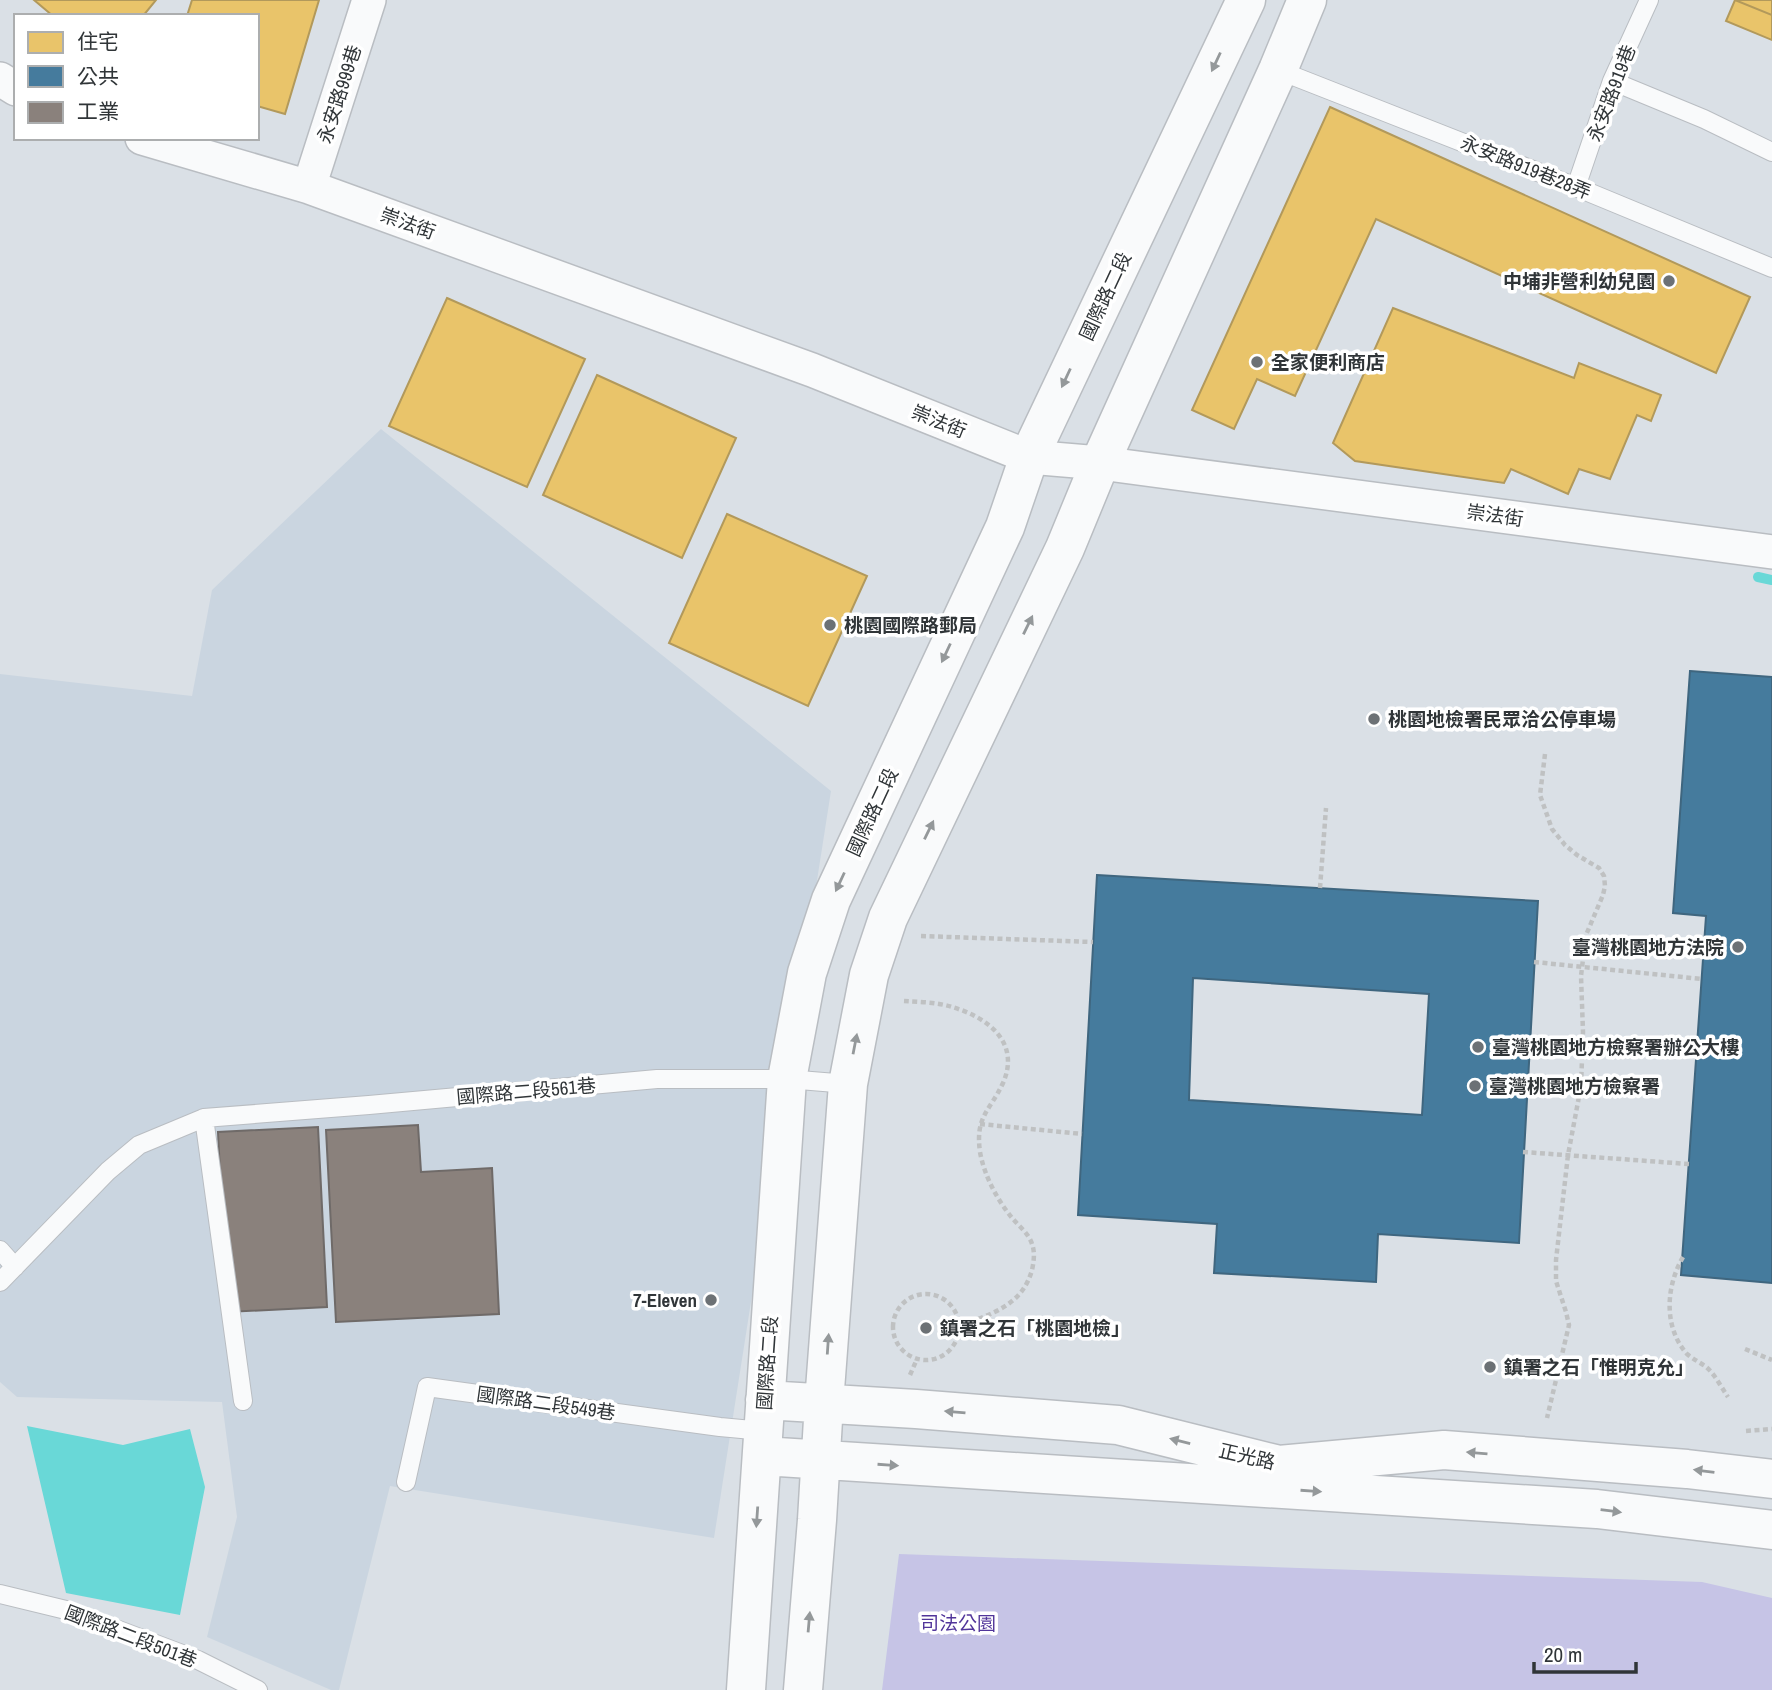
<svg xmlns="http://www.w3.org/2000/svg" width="1772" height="1690" font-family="'Archivo Narrow','Noto Sans TC',sans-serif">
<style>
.built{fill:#cad5e0}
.green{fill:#c6c4e6}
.water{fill:#69d8d7}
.homes{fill:#e9c46a;stroke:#b2995b;stroke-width:2}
.public{fill:#457b9d;stroke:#3f667f;stroke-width:2;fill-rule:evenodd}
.industry{fill:#8a817c;stroke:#6f6a68;stroke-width:2}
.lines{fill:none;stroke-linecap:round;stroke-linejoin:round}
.stream{stroke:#69d8d7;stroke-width:10}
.lane-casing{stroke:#b9bdc2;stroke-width:20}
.street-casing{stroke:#b9bdc2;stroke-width:36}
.secondary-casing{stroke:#b9bdc2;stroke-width:41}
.path{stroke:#bfc1c2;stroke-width:4.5;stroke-dasharray:5 3.5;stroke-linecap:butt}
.lane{stroke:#f9fafb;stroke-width:18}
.street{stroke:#f9fafb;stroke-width:33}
.secondary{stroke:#f9fafb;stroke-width:38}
.oneway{fill:#94989a}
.poi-dot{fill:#6c7175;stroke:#fff;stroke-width:2.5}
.labels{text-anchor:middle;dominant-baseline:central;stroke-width:7;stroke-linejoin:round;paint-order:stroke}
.street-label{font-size:19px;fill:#303538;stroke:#fff}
.poi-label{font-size:19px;font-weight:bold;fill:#303538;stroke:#fff;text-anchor:start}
.park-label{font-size:19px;fill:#51359a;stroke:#fff}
</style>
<rect width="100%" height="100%" fill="#dae0e6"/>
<path class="built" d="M381,429L831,791L714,1538L390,1486L339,1690H331L207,1637L237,1517L222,1402L17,1397L0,1382V674L192,696L212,590Z"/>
<path class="green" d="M899,1554L1702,1582L1772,1598V1690H882Z"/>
<path class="water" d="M27,1426L123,1445L190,1429L205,1487L180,1615L66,1593Z"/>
<path class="homes" d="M34,0H156L143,16H53Z
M192,0H319L285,114L257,106V16H187Z
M1735,0H1772V15Z
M1735,0L1772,15V40L1726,21Z
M1330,107L1750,297L1716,373L1376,219L1295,396L1257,379L1234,429L1192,410Z
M447,298L585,359L527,487L389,426Z
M1393,308L1574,378L1579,363L1661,395L1651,421L1637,415L1610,479L1579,469L1568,494L1511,469L1504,483L1355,461L1333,443Z
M597,375L736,438L682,558L543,495Z
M727,514L867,576L808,706L669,643Z"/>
<path class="public" d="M1690,671L1772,677V1283L1681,1275L1706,916L1673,913Z
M1097,875L1538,901L1519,1243L1378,1234L1376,1282L1214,1273L1217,1224L1078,1215ZM1193,978L1429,994L1422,1115L1189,1100Z"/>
<path class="industry" d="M418,1125L421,1172L492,1168L499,1314L336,1322L326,1130Z
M318,1127L327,1307L227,1312L218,1132Z"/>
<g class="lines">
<path class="stream" d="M1758,577L1772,580"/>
<defs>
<path id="lane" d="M1278,70L1576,187L1772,268
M1612,81L1704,119L1772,152
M1576,187L1612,81L1649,0
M204,1118L243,1401
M0,1250L15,1267
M0,1282L108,1171L139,1145L204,1118L369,1105L657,1079H787L848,1084
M406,1482L427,1387L720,1427L763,1431
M0,1594L66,1610L198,1660L258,1690"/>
<path id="street" d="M0,79L16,89
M142,138L309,187L812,370L1029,457L1100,463L1772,552
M309,187L369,0"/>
<path id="secondary" d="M765,1400L916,1409L1118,1425L1279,1465L1444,1450L1687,1469L1772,1479
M762,1456L1597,1509L1772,1530
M746,1690L787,1079L807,973L831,900L1005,527L1029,457L1246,0
M803,1690L817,1520L824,1403L848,1084L869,975L888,918L1065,548L1100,463L1278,70L1307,0"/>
</defs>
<use href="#lane" class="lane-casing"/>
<use href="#street" class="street-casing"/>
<use href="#secondary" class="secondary-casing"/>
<path class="path" d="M1545,754L1540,795L1552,829L1565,845L1577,855L1599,868L1604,876L1605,886L1603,895L1586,935L1584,951L1581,976L1583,1032L1581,1086L1568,1155L1556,1260V1281L1566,1312L1569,1325L1547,1418
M1320,888L1326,808
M921,936L1093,942
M1534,962L1702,979
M904,1001C919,1002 937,1002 952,1007C987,1017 1021,1042 1003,1083C990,1111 975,1116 980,1152C984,1175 997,1200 1013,1219C1019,1226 1029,1234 1032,1244C1035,1252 1034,1261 1032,1270C1022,1306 991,1314 959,1326
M980,1124L1082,1134
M1523,1152L1689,1164
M1683,1257C1666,1286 1663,1327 1687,1354C1693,1359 1699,1362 1705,1366C1715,1374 1721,1387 1728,1397
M893 1327a33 33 0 1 1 66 0a33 33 0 1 1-66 0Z
M1745,1349L1772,1360
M910,1375L917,1359
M1746,1431L1772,1429"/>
<use href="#lane" class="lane"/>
<use href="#street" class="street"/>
<use href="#secondary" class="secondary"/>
</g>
<defs><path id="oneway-solid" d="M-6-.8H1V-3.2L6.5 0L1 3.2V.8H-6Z" transform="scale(1.75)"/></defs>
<g class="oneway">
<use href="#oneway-solid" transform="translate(1216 62) rotate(115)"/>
<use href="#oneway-solid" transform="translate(1066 378) rotate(115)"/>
<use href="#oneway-solid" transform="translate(1028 625) rotate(-64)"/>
<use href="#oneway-solid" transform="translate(946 653) rotate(115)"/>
<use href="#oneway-solid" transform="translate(929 830) rotate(-64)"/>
<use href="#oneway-solid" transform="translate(840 882) rotate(115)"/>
<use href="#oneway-solid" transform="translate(855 1044) rotate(-79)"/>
<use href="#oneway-solid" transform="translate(828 1344) rotate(-86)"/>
<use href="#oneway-solid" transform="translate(955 1412) rotate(-175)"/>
<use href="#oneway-solid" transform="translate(1180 1441) rotate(-166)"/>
<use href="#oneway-solid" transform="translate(1477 1453) rotate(-175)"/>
<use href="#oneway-solid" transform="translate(888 1465) rotate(4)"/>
<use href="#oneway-solid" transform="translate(1704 1471) rotate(-173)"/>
<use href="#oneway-solid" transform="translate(1311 1491) rotate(4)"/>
<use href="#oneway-solid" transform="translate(1611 1511) rotate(7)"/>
<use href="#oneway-solid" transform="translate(757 1517) rotate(94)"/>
<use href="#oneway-solid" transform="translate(809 1622) rotate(-85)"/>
</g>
<g class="poi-dot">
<circle cx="1669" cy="281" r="7"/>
<circle cx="1257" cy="362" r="7"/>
<circle cx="830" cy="625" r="7"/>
<circle cx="1374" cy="719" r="7"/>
<circle cx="1738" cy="947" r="7"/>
<circle cx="1478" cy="1047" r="7"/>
<circle cx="1475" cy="1086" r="7"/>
<circle cx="711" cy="1300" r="7"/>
<circle cx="926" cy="1328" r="7"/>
<circle cx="1490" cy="1367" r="7"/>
</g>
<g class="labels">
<g class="street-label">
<text transform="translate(1611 93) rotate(-69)">永安路919巷</text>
<text transform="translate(339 94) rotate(-72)">永安路999巷</text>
<text transform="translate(1526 167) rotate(22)">永安路919巷28弄</text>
<text transform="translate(408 223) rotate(20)">崇法街</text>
<text transform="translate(1105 296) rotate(-65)">國際路二段</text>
<text transform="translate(939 421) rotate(22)">崇法街</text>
<text transform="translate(1495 515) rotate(8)">崇法街</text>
<text transform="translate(872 812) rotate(-65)">國際路二段</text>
<text transform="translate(526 1091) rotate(-5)">國際路二段561巷</text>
<text transform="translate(767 1363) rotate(-86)">國際路二段</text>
<text transform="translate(546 1403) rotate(8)">國際路二段549巷</text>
<text transform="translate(1247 1456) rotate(13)">正光路</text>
<text transform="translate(131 1636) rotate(21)">國際路二段501巷</text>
</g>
<g class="poi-label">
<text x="1655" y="281" text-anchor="end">中埔非營利幼兒園</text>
<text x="1271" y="362">全家便利商店</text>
<text x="844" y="625">桃園國際路郵局</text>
<text x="1388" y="719">桃園地檢署民眾洽公停車場</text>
<text x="1724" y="947" text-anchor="end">臺灣桃園地方法院</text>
<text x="1492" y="1047">臺灣桃園地方檢察署辦公大樓</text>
<text x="1489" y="1086">臺灣桃園地方檢察署</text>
<text x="697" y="1300" text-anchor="end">7-Eleven</text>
<text x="940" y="1328">鎮署之石「桃園地檢」</text>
<text x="1504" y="1367">鎮署之石「惟明克允」</text>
</g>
<g class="park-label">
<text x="958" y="1623">司法公園</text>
</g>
</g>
<rect x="14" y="14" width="245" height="126" fill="#ffffff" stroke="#acaeaf" stroke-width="2"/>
<rect x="28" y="32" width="35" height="21" fill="#e9c46a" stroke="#acaeaf" stroke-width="2"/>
<text x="77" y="49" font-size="21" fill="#303538">住宅</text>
<rect x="28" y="66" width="35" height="21" fill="#457b9d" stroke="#acaeaf" stroke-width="2"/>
<text x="77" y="84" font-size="21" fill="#303538">公共</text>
<rect x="28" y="102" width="35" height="21" fill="#8a817c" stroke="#acaeaf" stroke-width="2"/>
<text x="77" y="119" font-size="21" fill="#303538">工業</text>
<path d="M1534 1662v10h102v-10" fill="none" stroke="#303538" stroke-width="3.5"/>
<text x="1544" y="1662" font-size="21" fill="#303538" stroke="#ffffff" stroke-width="5" paint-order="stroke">20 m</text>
</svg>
